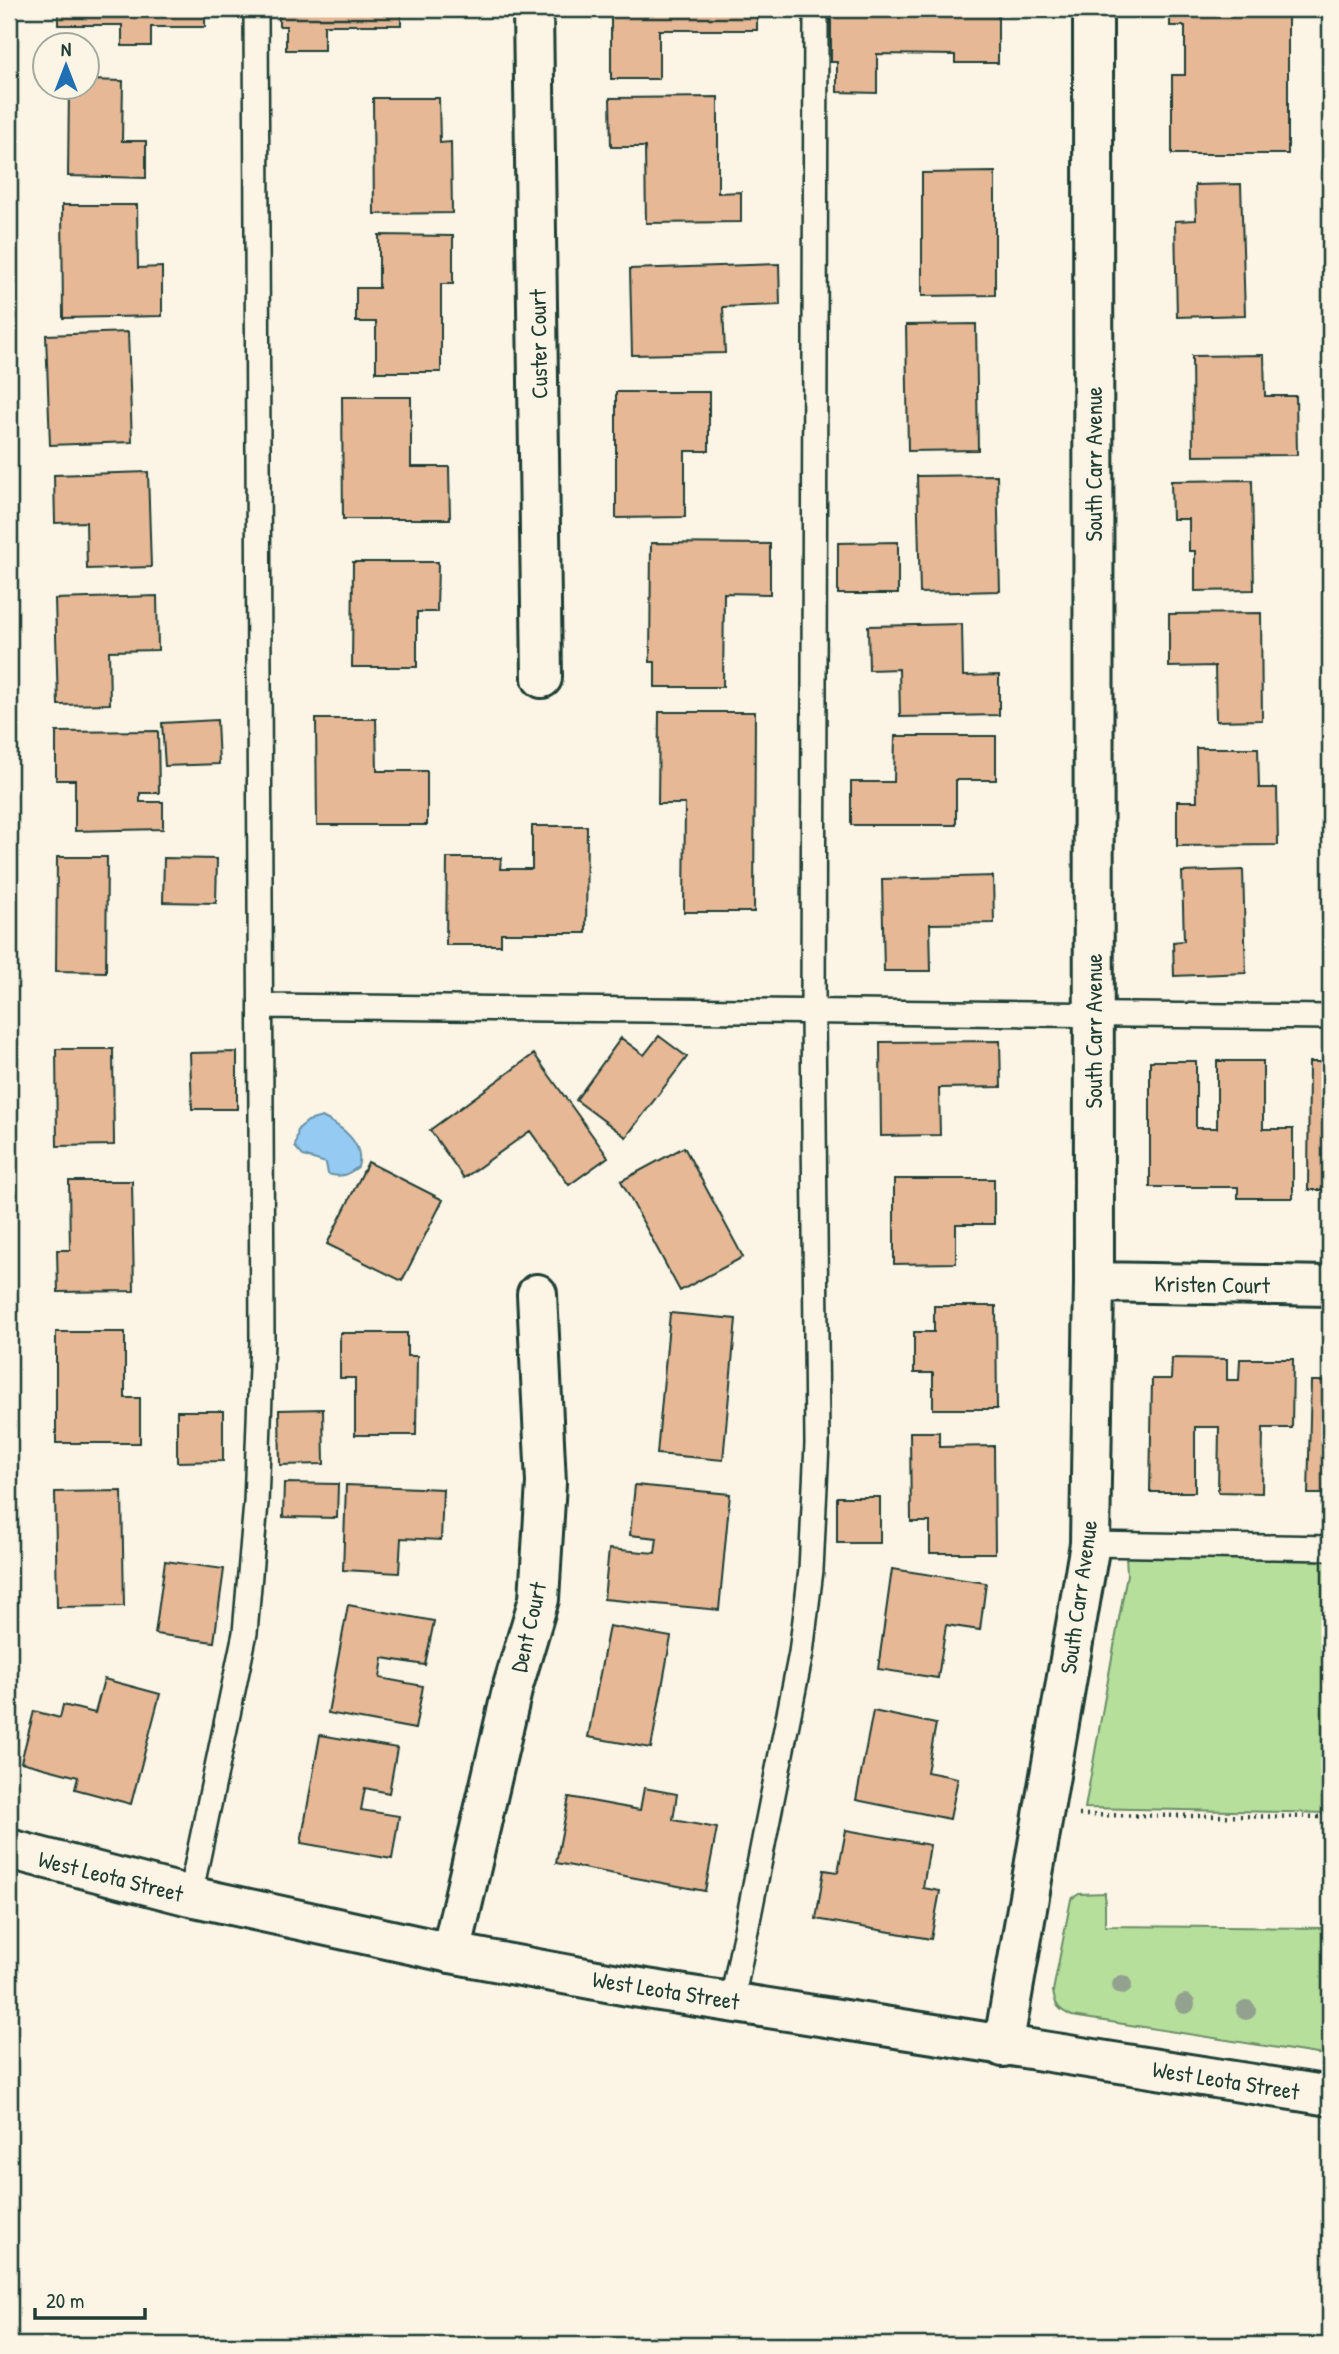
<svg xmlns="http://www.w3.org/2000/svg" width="1339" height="2354" font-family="'Patrick Hand',sans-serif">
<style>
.green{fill:#b5df9b;stroke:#6a8e68;stroke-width:2}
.water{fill:#95caf2;stroke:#6692a6;stroke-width:2}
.building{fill:#e6b896;stroke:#1f3d34;stroke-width:2}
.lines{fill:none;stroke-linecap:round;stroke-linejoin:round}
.lane-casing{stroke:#1f3d34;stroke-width:28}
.street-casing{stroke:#1f3d34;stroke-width:44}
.secondary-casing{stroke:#1f3d34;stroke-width:44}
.path{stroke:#1f3d34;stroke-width:4.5;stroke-dasharray:2 5;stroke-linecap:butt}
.lane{stroke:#fcf5e5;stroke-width:23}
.street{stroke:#fcf5e5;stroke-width:38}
.secondary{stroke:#fcf5e5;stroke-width:38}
.tree{fill:#93a18f}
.labels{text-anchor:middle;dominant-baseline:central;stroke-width:5;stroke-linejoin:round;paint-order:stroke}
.street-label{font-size:23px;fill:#1f3d34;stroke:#fcf5e5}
</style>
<rect width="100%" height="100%" fill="#fcf5e5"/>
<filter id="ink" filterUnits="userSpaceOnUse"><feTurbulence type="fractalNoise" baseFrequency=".0143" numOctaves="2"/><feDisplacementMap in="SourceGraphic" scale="14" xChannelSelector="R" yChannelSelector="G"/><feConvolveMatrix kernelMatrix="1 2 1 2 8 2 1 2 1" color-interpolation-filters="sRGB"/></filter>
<g filter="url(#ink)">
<path class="green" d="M1126,1556L1330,1560V1813L1085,1808L1127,1574Z
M1105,1893V1926L1330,1928V2056L1072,2016C1059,2010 1055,2006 1053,1991L1071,1899L1079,1894Z"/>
<path class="water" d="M322,1117C341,1126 365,1143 358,1167C347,1175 341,1178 328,1174L326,1163L303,1156L295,1147L298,1129L308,1121Z"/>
<path class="building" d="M58,9H205V27H151V46H122V25H58Z
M279,9H401V25H324V50H286V26H279Z
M611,9H757V30H659V79H611Z
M831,9H998V63H955V55L877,54V93L837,92V62H831Z
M1170,9H1288V154H1172V75H1185V26H1170Z
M88,80L123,81L122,141H146V178L68,176L69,88H88Z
M718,97V193L741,192V222L646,223L645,147H611L610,98Z
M373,98H439L440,143L451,142L452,213L374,214Z
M995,172V295L922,296V173Z
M1241,184L1245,315L1177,317L1175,221L1196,220L1195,185Z
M62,205H137L138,268L162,267V316L63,318Z
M379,235L453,236V284H441V372H376V322H356V288H379Z
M779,264L780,305L723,307L725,353L632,355L630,269Z
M976,324L978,450L908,451L906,325Z
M128,332L132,442L50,445L46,335Z
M1264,355L1265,396H1296L1297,455L1193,456L1192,356Z
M616,392H709V451H685V517L616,518Z
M342,397H411V467H449L450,519H343Z
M148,472L151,567L87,569L86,522L55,523L54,475Z
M997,475L1000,591L920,593L917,476Z
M1252,480L1254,590L1195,591V551H1189V519H1172L1171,481Z
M898,542V594H838V543Z
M651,543L770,544V594L724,593L723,687H655V662H650Z
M353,562H438L437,612H417V667H352Z
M157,596L158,650L109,651L110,704L58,705L55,599Z
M1261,613L1262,720L1216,721L1215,666L1169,667V614Z
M962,624L963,676L999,675V715L900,717L899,669L869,670L868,626Z
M659,712H755L754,912H684L685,804H658Z
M316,719H376L377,771H427V825H317Z
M217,720L219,764L165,766L162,723Z
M158,731L159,793H140V802H163V829L75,831V780H56V732Z
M895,736H996V780H956V825H851V782H894Z
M1196,748H1258L1259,788H1277L1278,845L1177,846V801H1197Z
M532,826H587L586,933H501V945H446L447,858H501L500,869H532Z
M57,857H107L106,972L56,971Z
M164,858L217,859L216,903L163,902Z
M1243,870L1246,973L1174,976L1173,942L1184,941L1182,872Z
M993,876L994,923L930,924L931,971H884L882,879Z
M659,1036L687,1057L626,1137L576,1100L621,1038L644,1055Z
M1000,1041L1001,1087L939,1088L940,1135L881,1136L880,1042Z
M56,1049H113L114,1145L57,1146Z
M237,1052V1109H192L190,1053Z
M534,1054L608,1157L569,1185L530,1131L464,1178L430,1130Z
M1150,1061H1196V1128H1217V1061H1263V1129H1293V1198H1238V1187H1150Z
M1309,1062H1330V1190H1308Z
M684,1147L743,1257L680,1291L621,1181Z
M368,1162L443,1200L402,1281L327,1244Z
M894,1179H994V1224H956V1263L894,1264Z
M69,1181H132L134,1291L58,1292L57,1250H70Z
M934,1306H996L997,1409H933V1373H914V1332H934Z
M670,1313L736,1319L723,1460L657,1454Z
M56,1332H125V1398H140V1443H56Z
M340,1333H407V1356H417L416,1435H355V1378H340Z
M1172,1358L1227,1359V1380H1239L1240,1359H1293L1292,1428H1263L1262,1493L1218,1492L1219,1427H1195V1492H1150L1152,1379H1171Z
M1311,1381H1330V1494H1308Z
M323,1409L324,1464L280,1465L279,1410Z
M177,1411H223V1461L177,1462Z
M910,1432H939V1447L994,1446L995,1553H930V1522H911Z
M284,1483L338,1484L337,1518L283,1517Z
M346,1485L443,1489L441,1540L401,1538L399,1573L343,1570Z
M635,1485L730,1494L719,1610L604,1599L609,1549L655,1553L657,1538L630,1535Z
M122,1491L124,1606L57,1607L55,1492Z
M837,1497H880V1543H837Z
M165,1561L224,1569L214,1642L155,1634Z
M892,1569L986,1583L980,1630L946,1625L938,1678L878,1669Z
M348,1605L434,1621L425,1665L383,1658L380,1678L423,1686L415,1729L328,1713Z
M609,1626L671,1637L651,1748L588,1737Z
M104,1679L160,1694L131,1804L75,1789L78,1777L21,1762L34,1711L60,1718L63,1705L95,1713Z
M873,1711L936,1724L927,1772L958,1778L950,1819L856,1800Z
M320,1735L397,1748L389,1793L365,1788L361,1810L399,1816L392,1859L301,1843Z
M644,1788L677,1794L673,1820L717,1828L705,1891L556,1863L569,1797L640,1810Z
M846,1830L930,1845L923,1888L940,1891L931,1939L816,1919L824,1870L838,1872Z"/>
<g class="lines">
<defs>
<path id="lane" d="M261,1006L1330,1017
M1090,1544L1330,1548
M190,1896L245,1633L256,1503L262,1340L256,9
M732,2001L801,1653L811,1570L817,1444L813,1013L816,9"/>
<path id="street" d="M533,9L542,678
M1094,1282L1330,1286
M451,1953L513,1686L539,1599L546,1483L537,1294
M1003,2047L1090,1544L1094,1282L1093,9"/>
<path id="secondary" d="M9,1849L190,1896L451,1953L634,1987L1330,2096"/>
</defs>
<use href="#lane" class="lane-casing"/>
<use href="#street" class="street-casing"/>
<use href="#secondary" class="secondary-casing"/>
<path class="path" d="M1079,1815L1330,1817"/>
<use href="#lane" class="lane"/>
<use href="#street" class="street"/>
<use href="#secondary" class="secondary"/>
</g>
<g class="tree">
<circle cx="1122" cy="1985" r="10"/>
<circle cx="1185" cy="2004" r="10"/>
<circle cx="1246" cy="2010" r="10"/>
</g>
</g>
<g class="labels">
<g class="street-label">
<text transform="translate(538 344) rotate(-91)">Custer Court</text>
<text transform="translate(1093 464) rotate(-90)">South Carr Avenue</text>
<text transform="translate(1093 1031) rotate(-90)">South Carr Avenue</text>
<text transform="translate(1212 1284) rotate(1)">Kristen Court</text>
<text transform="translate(1078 1597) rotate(-82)">South Carr Avenue</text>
<text transform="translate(528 1627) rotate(-77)">Dent Court</text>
<text transform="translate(111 1876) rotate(14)">West Leota Street</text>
<text transform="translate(666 1990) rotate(9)">West Leota Street</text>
<text transform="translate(1226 2080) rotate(9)">West Leota Street</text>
</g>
</g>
<rect width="1339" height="2354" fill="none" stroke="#fcf5e5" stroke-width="35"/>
<rect x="18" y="18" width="1304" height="2319" fill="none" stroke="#1f3d34" stroke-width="2.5" filter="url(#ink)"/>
<g transform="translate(66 66)"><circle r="33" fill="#fcf5e5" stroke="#a4ab9e" stroke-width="2"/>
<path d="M0-5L12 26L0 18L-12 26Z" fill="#1f6fb2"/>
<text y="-10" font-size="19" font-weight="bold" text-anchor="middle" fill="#1f3d34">N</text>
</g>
<path d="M35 2308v10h110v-10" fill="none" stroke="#1f3d34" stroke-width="3.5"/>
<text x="46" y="2308" font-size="21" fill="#1f3d34" stroke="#fcf5e5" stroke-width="5" paint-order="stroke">20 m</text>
</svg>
